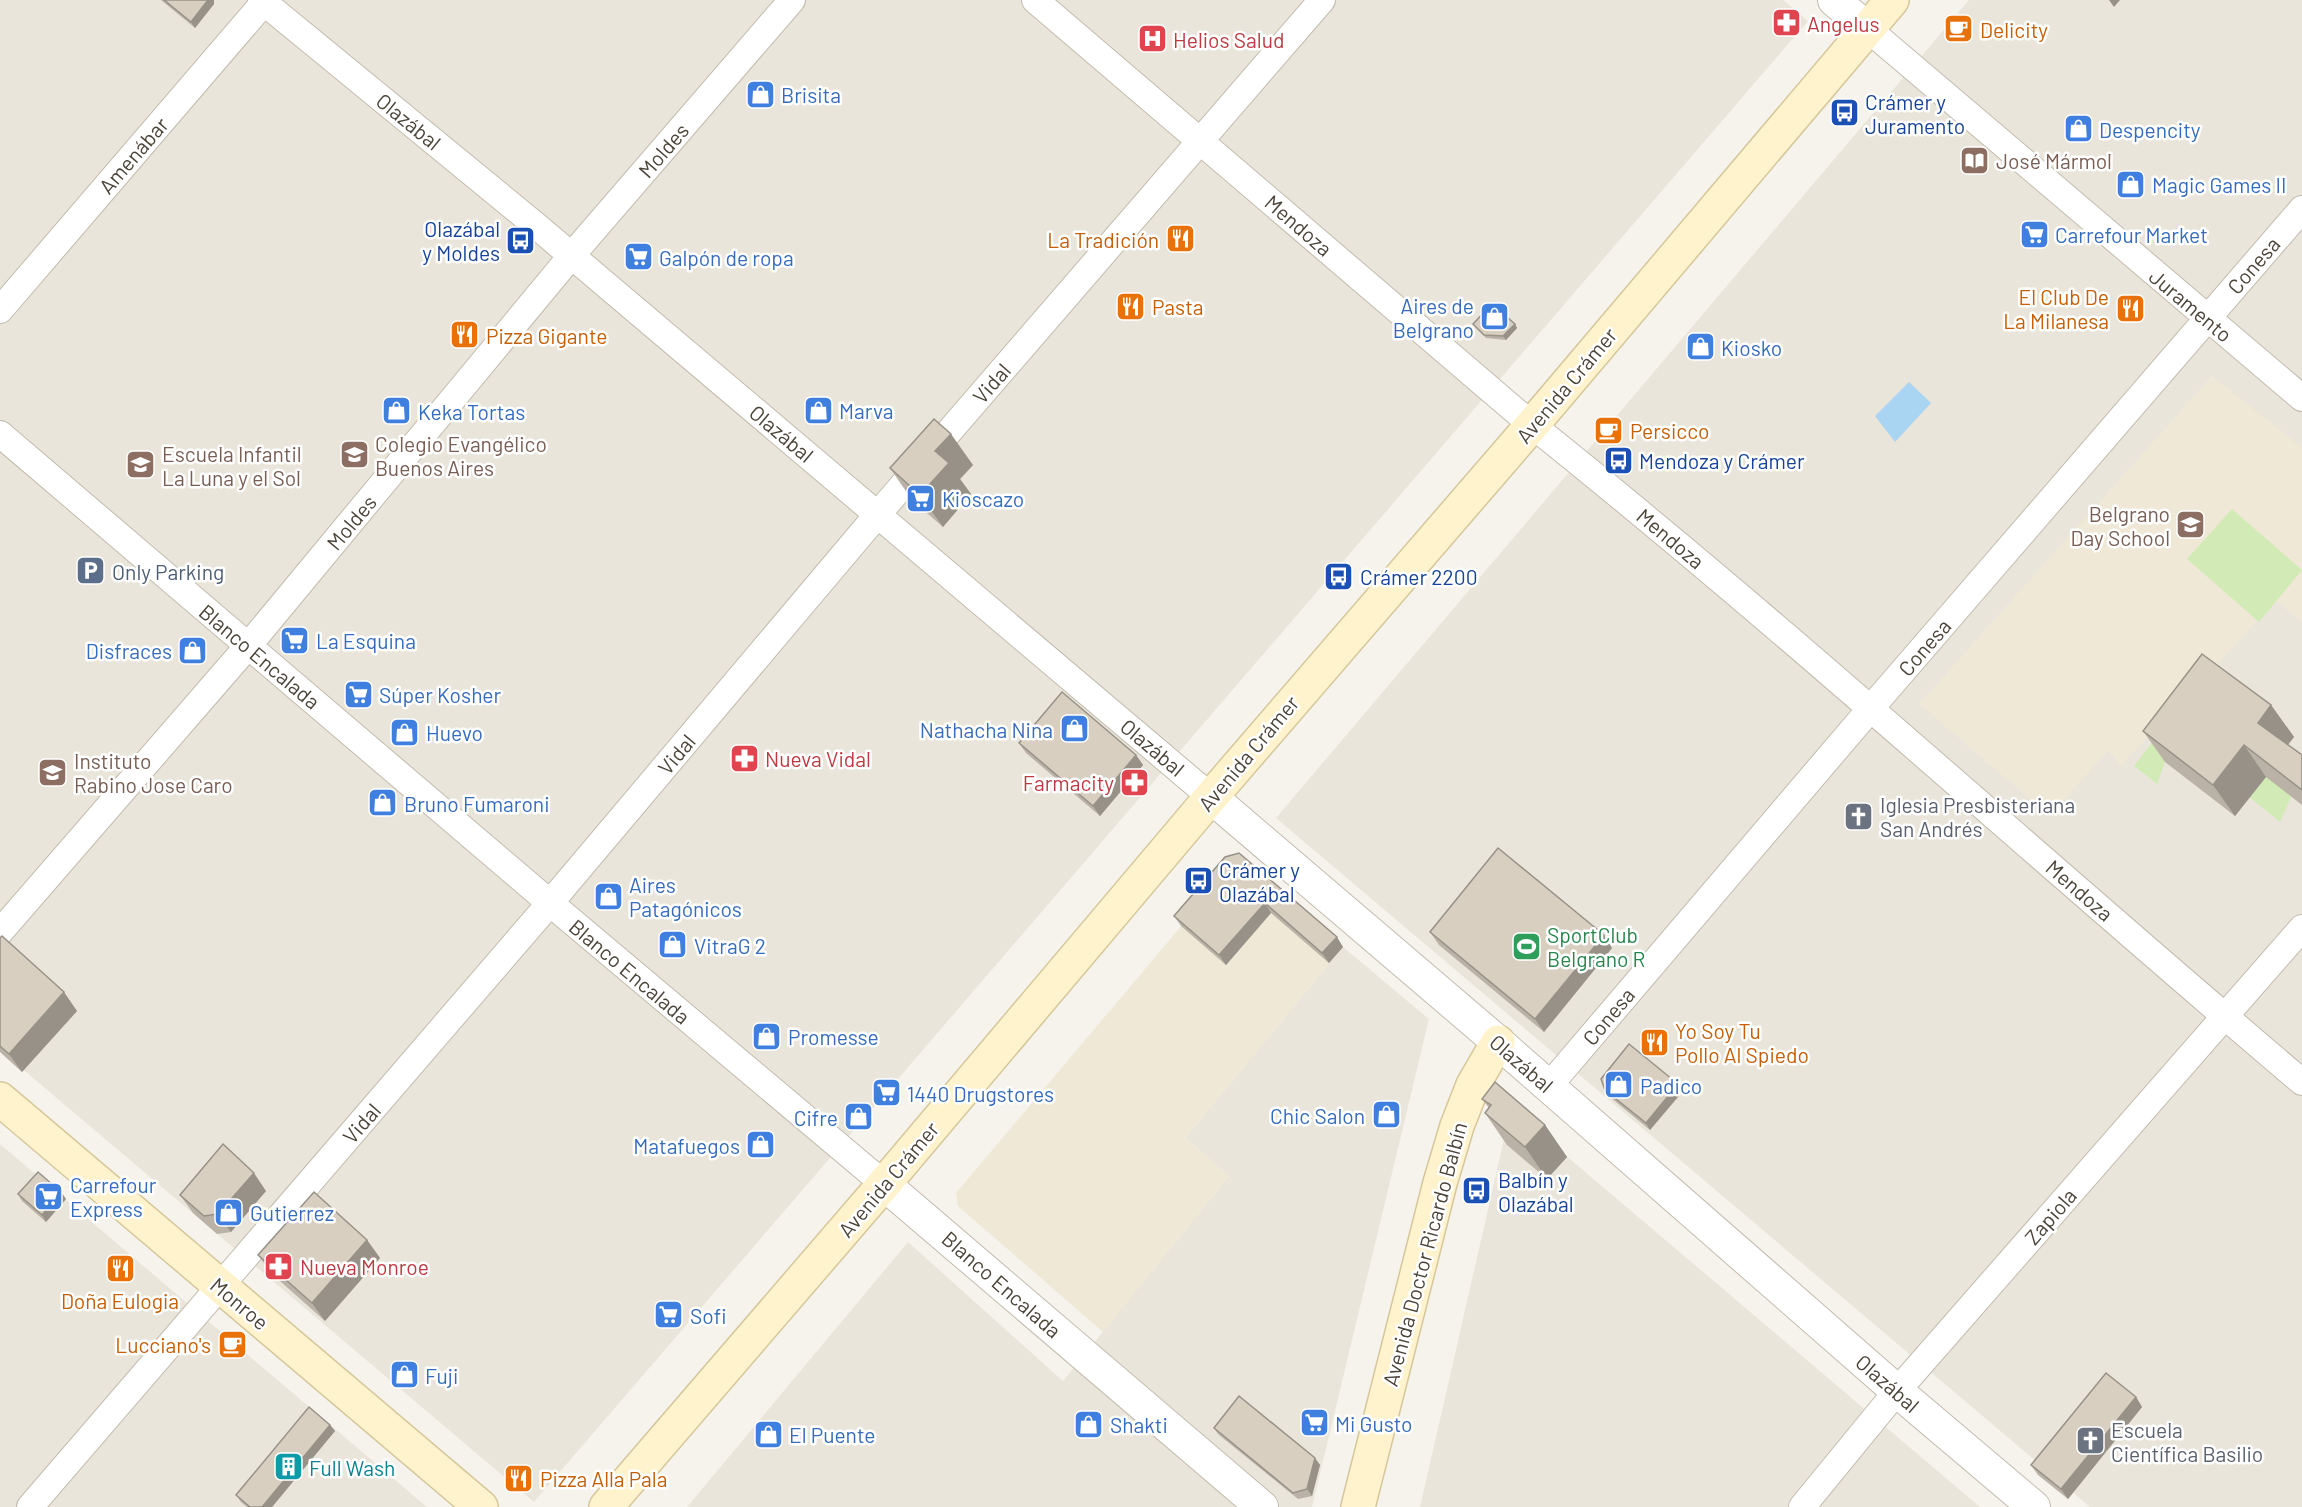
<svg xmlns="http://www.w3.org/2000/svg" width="2302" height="1507" font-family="Barlow,sans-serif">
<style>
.residential{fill:#eae5da}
.education{fill:#efe8d6}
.green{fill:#d2eab5}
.water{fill:#a9d4f2}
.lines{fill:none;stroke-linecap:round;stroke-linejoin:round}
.minor-casing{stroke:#c2bbae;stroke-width:28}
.tertiary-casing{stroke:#c2bbae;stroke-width:34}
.secondary-casing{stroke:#d6c79b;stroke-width:36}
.minor{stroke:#fff;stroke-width:26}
.tertiary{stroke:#fff;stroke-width:32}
.secondary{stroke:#fff3cd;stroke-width:33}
.wall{fill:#bab2a6}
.shaded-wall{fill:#979187}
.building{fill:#d8cfc1;stroke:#979187;stroke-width:1.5}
.labels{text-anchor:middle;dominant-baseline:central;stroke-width:5;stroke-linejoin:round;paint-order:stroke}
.health-label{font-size:21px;fill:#be3a42;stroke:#fff;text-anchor:start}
.food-label{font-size:21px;fill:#c56008;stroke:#fff;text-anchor:start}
.shop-label{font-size:21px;fill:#366cbe;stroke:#fff;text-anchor:start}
.transit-label{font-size:21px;fill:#164399;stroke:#fff;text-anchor:start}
.street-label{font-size:21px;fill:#4b4439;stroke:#fff}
.education-label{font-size:21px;fill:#785e54;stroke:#fff;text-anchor:start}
.service-label{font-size:21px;fill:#4e5e75;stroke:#fff;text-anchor:start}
.worship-label{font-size:21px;fill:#5b616d;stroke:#fff;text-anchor:start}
.leisure-label{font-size:21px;fill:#27864d;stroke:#fff;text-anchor:start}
.culture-label{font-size:21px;fill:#0d838f;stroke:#fff;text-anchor:start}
</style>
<rect width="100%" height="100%" fill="#f6f3ec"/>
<path class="residential" d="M0,0H1783L1808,21L534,1502L0,1050Z
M1969,0H2302V1507H2090L1276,818Z
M1343,947L1429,1019L1312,1507H687L908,1242L1063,1381L1229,1176L1185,1138Z
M1511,1109L1980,1507H1420Z
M0,1144L427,1507H0Z"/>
<path class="education" d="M2212,376L2302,448V622L2276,601L2121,766L2108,750L2050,816L1919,704Z
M1232,866L1343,947L1185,1138L1229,1176L1103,1332L958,1206L956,1193Z"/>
<path class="green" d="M2232,509L2302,570L2259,622L2187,559Z
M2177,710L2292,795L2280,822L2181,742L2165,762L2157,784L2134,766Z"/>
<path class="water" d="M1909,382L1931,403L1895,442L1875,416Z"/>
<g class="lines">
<defs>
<path id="minor" d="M261,0L533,223L1211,797
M1035,0L1532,425C1796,636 2044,864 2302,1082
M1868,29L2302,398
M0,310L266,0
M0,434L550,903L884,1184
M0,932L248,646L572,255L792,0
M1548,1087L1871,708L2302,209
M30,1507L550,903L878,514L1322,0
M1802,1507L1897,1391L2302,928"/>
<path id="tertiary" d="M1834,0L1868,29
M1211,797L1498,1042L1897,1391L2034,1507
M884,1184L1262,1507"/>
<path id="secondary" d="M0,1099L481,1507
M606,1507L884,1184L1211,797L1532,425L1892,0
M1358,1507L1440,1183L1457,1126L1473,1085L1498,1042"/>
</defs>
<use href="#minor" class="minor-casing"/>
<use href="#tertiary" class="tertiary-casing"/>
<use href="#secondary" class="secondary-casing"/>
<use href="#minor" class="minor"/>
<use href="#tertiary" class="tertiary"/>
<use href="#secondary" class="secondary"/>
</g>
<path class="wall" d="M161,0H214V4L195,28Z
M1473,324H1515L1517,328L1506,340L1486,338Z
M973,465L960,479L971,494L943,527L912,500L890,468Z
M2271,705L2294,737L2288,745L2302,755V805L2266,777L2235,816L2165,762L2143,731Z
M1019,743L1136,755L1143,765L1100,816L1026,753Z
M1225,857L1343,947L1329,963L1271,913L1226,965L1181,926L1174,916Z
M1430,932L1612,948L1544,1032L1439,945Z
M0,938L77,1011L22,1072L0,1052Z
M1678,1084L1683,1091L1650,1130L1610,1097L1605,1090Z
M1482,1099L1545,1125L1567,1157L1547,1179L1507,1145L1485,1113L1489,1108Z
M266,1191L231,1232L217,1234L193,1213L180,1195Z
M61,1192L66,1199L46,1222L22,1201L18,1194Z
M367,1240L380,1258L325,1321L271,1273L258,1255Z
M2136,1397L2142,1407L2068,1499L2038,1475L2031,1465Z
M330,1425L335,1431L272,1507H247L241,1502L236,1495Z
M1214,1428L1315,1458L1320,1465L1312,1496L1298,1499L1218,1434Z"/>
<path class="shaded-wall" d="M208,0H214V4L195,28L191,22Z
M2109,0H2120L2114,7Z
M1515,324L1517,328L1506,340L1503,336Z
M951,434L973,465L960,479L971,494L943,527L920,495L935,451Z
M2271,705L2294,737L2280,754L2258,723Z
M2244,745L2266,777L2235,816L2213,785Z
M1136,755L1143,765L1100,816L1093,806Z
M1265,903L1271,913L1226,965L1219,955Z
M1604,935L1612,948L1544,1032L1535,1019Z
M1337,937L1343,947L1329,963L1322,953Z
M64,992L77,1011L22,1072L9,1054Z
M1678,1084L1683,1091L1650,1130L1646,1123Z
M1545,1125L1567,1157L1547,1179L1525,1147Z
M254,1173L266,1191L231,1232L218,1214Z
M61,1192L66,1199L46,1222L42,1215Z
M367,1240L380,1258L325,1321L312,1303Z
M2136,1397L2142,1407L2068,1499L2061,1489Z
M330,1425L335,1431L272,1507H262Z
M1315,1458L1320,1465L1312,1496L1307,1489Z"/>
<path class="building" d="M164,0H208L191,22Z
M1492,304L1515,324L1503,336L1484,335L1473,324Z
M934,419L951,434L935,451L949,463L920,495L890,468Z
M2202,654L2271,705L2258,723L2302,755V790L2244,745L2213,785L2143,731Z
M1062,692L1136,755L1093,806L1019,743Z
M1498,848L1604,935L1535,1019L1430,932Z
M1239,853L1337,937L1322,953L1265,903L1219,955L1174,916L1225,857Z
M2,936L64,992L9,1054L0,1046V938Z
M1629,1044L1678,1084L1646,1123L1605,1090L1601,1079Z
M1495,1082L1545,1125L1525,1147L1485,1113L1491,1105L1482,1099Z
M223,1144L254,1173L218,1214L204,1216L180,1195Z
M38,1172L61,1192L42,1215L18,1194Z
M314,1192L367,1240L312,1303L258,1255Z
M2106,1373L2136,1397L2061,1489L2031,1465Z
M1239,1396L1315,1458L1307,1489L1293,1493L1214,1428Z
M309,1407L330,1425L262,1507H250L236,1495Z"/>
<defs>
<symbol id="pharmacy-square" viewBox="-11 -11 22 22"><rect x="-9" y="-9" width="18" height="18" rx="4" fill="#e0444e" stroke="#fff"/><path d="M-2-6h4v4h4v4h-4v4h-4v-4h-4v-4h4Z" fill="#fff"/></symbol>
<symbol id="cafe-square" viewBox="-11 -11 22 22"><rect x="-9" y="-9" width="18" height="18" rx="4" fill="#e8710a" stroke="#fff"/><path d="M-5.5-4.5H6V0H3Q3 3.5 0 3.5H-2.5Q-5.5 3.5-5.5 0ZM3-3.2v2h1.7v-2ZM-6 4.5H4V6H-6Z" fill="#fff"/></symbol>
<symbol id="hospital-square" viewBox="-11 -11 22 22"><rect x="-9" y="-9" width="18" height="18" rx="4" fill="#e0444e" stroke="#fff"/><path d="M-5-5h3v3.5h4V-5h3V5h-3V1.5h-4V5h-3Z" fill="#fff"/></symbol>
<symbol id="shop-square" viewBox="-11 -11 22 22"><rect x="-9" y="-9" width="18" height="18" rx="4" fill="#3f7fe0" stroke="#fff"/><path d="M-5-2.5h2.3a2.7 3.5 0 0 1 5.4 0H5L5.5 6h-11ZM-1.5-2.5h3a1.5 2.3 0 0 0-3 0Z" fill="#fff"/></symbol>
<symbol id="bus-square" viewBox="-11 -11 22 22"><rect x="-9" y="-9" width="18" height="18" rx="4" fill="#1a4fb4" stroke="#fff"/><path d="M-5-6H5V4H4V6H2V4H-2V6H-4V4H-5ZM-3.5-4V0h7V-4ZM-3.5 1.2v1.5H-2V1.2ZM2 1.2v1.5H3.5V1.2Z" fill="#fff"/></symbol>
<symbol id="library-square" viewBox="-11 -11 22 22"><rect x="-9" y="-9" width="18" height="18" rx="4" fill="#8d6e63" stroke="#fff"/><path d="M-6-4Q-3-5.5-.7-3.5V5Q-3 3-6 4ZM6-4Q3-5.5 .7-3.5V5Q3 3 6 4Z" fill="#fff"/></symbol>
<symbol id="supermarket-square" viewBox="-11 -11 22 22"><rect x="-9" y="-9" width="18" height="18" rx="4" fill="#3f7fe0" stroke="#fff"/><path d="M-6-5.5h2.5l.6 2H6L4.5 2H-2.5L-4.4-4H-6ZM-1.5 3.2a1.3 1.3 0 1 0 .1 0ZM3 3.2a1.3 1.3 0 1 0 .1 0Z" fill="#fff"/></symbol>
<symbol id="restaurant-square" viewBox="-11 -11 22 22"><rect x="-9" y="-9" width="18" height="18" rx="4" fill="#e8710a" stroke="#fff"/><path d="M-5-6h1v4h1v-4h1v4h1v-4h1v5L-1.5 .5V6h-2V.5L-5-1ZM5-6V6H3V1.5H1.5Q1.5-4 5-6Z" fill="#fff"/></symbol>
<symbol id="school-square" viewBox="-11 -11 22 22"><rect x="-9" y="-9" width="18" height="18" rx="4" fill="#8d6e63" stroke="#fff"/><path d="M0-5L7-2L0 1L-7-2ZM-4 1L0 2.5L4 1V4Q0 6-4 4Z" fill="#fff"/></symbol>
<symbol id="parking-square" viewBox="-11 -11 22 22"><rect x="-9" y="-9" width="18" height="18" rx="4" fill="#5c6f8a" stroke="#fff"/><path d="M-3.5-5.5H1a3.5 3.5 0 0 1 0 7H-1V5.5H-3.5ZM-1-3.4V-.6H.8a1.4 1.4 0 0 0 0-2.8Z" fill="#fff"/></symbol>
<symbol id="church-square" viewBox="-11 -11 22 22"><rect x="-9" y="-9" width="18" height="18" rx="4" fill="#6b7280" stroke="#fff"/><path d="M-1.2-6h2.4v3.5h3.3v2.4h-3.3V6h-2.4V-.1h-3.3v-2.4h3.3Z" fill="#fff"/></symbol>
<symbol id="stadium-square" viewBox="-11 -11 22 22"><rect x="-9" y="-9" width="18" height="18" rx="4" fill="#2e9e5b" stroke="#fff"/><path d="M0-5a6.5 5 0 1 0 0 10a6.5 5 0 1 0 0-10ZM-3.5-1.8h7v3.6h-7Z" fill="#fff"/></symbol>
<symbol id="building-square" viewBox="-11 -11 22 22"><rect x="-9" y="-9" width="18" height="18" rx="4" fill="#0f9aa8" stroke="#fff"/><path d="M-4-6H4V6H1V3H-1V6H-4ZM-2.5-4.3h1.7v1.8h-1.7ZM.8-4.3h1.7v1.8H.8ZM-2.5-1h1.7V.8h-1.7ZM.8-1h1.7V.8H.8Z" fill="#fff"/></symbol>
</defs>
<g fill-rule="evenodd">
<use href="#pharmacy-square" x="1770" y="6" width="33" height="33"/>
<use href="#cafe-square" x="1942" y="12" width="33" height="33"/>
<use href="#hospital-square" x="1136" y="22" width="33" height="33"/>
<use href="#shop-square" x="744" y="78" width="33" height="33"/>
<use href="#bus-square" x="1828" y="96" width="33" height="33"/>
<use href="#shop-square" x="2062" y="112" width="33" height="33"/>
<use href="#library-square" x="1958" y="144" width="33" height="33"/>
<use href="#shop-square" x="2114" y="168" width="33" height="33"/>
<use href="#supermarket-square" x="2018" y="218" width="33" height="33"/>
<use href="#restaurant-square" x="1164" y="222" width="33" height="33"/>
<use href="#bus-square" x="504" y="224" width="33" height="33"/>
<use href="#supermarket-square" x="622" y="240" width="33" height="33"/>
<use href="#restaurant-square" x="1114" y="290" width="33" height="33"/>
<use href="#restaurant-square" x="2114" y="292" width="33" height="33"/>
<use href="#shop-square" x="1478" y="300" width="33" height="33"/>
<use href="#restaurant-square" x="448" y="318" width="33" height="33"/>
<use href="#shop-square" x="1684" y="330" width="33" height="33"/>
<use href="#shop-square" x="802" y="394" width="33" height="33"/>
<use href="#shop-square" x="380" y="394" width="33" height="33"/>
<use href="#cafe-square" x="1592" y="414" width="33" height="33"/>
<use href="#school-square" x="338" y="438" width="33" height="33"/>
<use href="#bus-square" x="1602" y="444" width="33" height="33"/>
<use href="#school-square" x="124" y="448" width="33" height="33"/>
<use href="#supermarket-square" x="904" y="482" width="33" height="33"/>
<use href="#school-square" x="2174" y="508" width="33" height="33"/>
<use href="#parking-square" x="74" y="554" width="33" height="33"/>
<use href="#bus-square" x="1322" y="560" width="33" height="33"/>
<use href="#supermarket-square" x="278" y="624" width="33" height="33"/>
<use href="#shop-square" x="176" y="634" width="33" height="33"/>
<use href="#supermarket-square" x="342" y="678" width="33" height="33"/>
<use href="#shop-square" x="1058" y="712" width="33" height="33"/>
<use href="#shop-square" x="388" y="716" width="33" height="33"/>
<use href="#pharmacy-square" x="728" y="742" width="33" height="33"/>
<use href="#school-square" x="36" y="756" width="33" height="33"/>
<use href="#pharmacy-square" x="1118" y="766" width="33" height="33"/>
<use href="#shop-square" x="366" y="786" width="33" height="33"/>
<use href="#church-square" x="1842" y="800" width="33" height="33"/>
<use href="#bus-square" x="1182" y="864" width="33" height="33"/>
<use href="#shop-square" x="592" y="880" width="33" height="33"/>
<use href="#shop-square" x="656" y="928" width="33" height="33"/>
<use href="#stadium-square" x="1510" y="930" width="33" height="33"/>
<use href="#shop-square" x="750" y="1020" width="33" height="33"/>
<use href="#restaurant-square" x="1638" y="1026" width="33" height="33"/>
<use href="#shop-square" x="1602" y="1068" width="33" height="33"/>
<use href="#supermarket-square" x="870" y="1076" width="33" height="33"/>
<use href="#shop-square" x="1370" y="1098" width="33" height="33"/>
<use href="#shop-square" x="842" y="1100" width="33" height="33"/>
<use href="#shop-square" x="744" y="1128" width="33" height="33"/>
<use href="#bus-square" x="1460" y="1174" width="33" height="33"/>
<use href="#supermarket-square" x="32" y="1180" width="33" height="33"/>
<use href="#shop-square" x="212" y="1196" width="33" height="33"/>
<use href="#pharmacy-square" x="262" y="1250" width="33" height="33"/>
<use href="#restaurant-square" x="104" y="1252" width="33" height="33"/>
<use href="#supermarket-square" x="652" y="1298" width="33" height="33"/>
<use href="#cafe-square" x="216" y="1328" width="33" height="33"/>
<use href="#shop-square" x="388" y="1358" width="33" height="33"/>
<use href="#supermarket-square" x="1298" y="1406" width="33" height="33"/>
<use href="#shop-square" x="1072" y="1408" width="33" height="33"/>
<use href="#shop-square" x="752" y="1418" width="33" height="33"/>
<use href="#church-square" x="2074" y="1424" width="33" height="33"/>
<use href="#building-square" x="272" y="1450" width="33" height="33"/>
<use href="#restaurant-square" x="502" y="1462" width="33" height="33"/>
</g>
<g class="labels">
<g class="health-label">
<text x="1807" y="23">Angelus</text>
<text x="1173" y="39">Helios Salud</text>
<text x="765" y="758">Nueva Vidal</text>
<text x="1114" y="782" text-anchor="end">Farmacity</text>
<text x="300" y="1266">Nueva Monroe</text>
</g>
<g class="food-label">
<text x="1980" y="29">Delicity</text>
<text x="1159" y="239" text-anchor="end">La Tradición</text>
<text x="2109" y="296" text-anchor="end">El Club De<tspan x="2109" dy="24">La Milanesa</tspan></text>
<text x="1152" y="306">Pasta</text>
<text x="486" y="335">Pizza Gigante</text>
<text x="1630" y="430">Persicco</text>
<text x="1675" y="1030">Yo Soy Tu<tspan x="1675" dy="24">Pollo Al Spiedo</tspan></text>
<text x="120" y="1300" text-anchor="middle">Doña Eulogia</text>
<text x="211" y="1344" text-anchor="end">Lucciano's</text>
<text x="540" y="1478">Pizza Alla Pala</text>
</g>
<g class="shop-label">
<text x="781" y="94">Brisita</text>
<text x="2099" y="129">Despencity</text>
<text x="2152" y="184">Magic Games II</text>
<text x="2055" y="234">Carrefour Market</text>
<text x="659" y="257">Galpón de ropa</text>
<text x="1474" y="305" text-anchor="end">Aires de<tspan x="1474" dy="24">Belgrano</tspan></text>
<text x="1721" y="347">Kiosko</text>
<text x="839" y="410">Marva</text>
<text x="418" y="411">Keka Tortas</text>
<text x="942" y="498">Kioscazo</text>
<text x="316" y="640">La Esquina</text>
<text x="172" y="650" text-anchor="end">Disfraces</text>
<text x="379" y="694">Súper Kosher</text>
<text x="1053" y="729" text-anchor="end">Nathacha Nina</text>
<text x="426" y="732">Huevo</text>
<text x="404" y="803">Bruno Fumaroni</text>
<text x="629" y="884">Aires<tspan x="629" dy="24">Patagónicos</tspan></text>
<text x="694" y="945">VitraG 2</text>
<text x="788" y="1036">Promesse</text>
<text x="1640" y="1085">Padico</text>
<text x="907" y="1093">1440 Drugstores</text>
<text x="1365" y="1115" text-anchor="end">Chic Salon</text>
<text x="838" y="1117" text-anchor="end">Cifre</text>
<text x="740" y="1145" text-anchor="end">Matafuegos</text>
<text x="70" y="1184">Carrefour<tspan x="70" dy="24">Express</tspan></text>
<text x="250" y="1212">Gutierrez</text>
<text x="690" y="1315">Sofi</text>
<text x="425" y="1375">Fuji</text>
<text x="1335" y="1423">Mi Gusto</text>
<text x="1110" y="1424">Shakti</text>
<text x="789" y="1434">El Puente</text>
</g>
<g class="transit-label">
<text x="1865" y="101">Crámer y<tspan x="1865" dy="24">Juramento</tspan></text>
<text x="500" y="228" text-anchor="end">Olazábal<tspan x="500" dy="24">y Moldes</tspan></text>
<text x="1639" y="460">Mendoza y Crámer</text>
<text x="1360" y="576">Crámer 2200</text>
<text x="1219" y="869">Crámer y<tspan x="1219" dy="24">Olazábal</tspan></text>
<text x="1498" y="1179">Balbín y<tspan x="1498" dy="24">Olazábal</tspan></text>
</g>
<g class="street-label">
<text transform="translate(409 121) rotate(39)">Olazábal</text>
<text transform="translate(663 150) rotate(-49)">Moldes</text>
<text transform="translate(133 155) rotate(-49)">Amenábar</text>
<text transform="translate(1299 225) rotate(41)">Mendoza</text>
<text transform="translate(2253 265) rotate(-49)">Conesa</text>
<text transform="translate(2191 305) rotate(40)">Juramento</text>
<text transform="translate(991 383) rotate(-49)">Vidal</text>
<text transform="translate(1566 385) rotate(-50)">Avenida Crámer</text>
<text transform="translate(782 433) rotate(40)">Olazábal</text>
<text transform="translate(351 522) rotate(-50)">Moldes</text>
<text transform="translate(1671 538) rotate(40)">Mendoza</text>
<text transform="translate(1924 647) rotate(-49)">Conesa</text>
<text transform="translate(260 656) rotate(40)">Blanco Encalada</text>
<text transform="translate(1153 747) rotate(40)">Olazábal</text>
<text transform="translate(1248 753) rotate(-50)">Avenida Crámer</text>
<text transform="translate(676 754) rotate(-50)">Vidal</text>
<text transform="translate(2080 890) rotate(41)">Mendoza</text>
<text transform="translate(630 971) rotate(40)">Blanco Encalada</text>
<text transform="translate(1608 1016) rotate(-50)">Conesa</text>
<text transform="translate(1522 1063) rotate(41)">Olazábal</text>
<text transform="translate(361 1123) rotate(-49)">Vidal</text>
<text transform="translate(888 1179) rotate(-50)">Avenida Crámer</text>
<text transform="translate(2050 1216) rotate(-49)">Zapiola</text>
<text transform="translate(1424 1254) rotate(-75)">Avenida Doctor Ricardo Balbín</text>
<text transform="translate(1002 1284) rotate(41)">Blanco Encalada</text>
<text transform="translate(240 1303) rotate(40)">Monroe</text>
<text transform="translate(1888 1383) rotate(41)">Olazábal</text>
</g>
<g class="education-label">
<text x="1996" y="160">José Mármol</text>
<text x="375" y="443">Colegio Evangélico<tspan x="375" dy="24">Buenos Aires</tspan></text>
<text x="162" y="453">Escuela Infantil<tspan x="162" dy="24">La Luna y el Sol</tspan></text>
<text x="2170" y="513" text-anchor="end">Belgrano<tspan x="2170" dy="24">Day School</tspan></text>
<text x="74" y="760">Instituto<tspan x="74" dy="24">Rabino Jose Caro</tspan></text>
</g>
<g class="service-label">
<text x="112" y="571">Only Parking</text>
</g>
<g class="worship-label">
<text x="1880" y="804">Iglesia Presbisteriana<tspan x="1880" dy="24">San Andrés</tspan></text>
<text x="2111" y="1429">Escuela<tspan x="2111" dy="24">Científica Basilio</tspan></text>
</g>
<g class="leisure-label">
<text x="1547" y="934">SportClub<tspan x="1547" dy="24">Belgrano R</tspan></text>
</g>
<g class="culture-label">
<text x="309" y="1467">Full Wash</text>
</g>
</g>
</svg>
